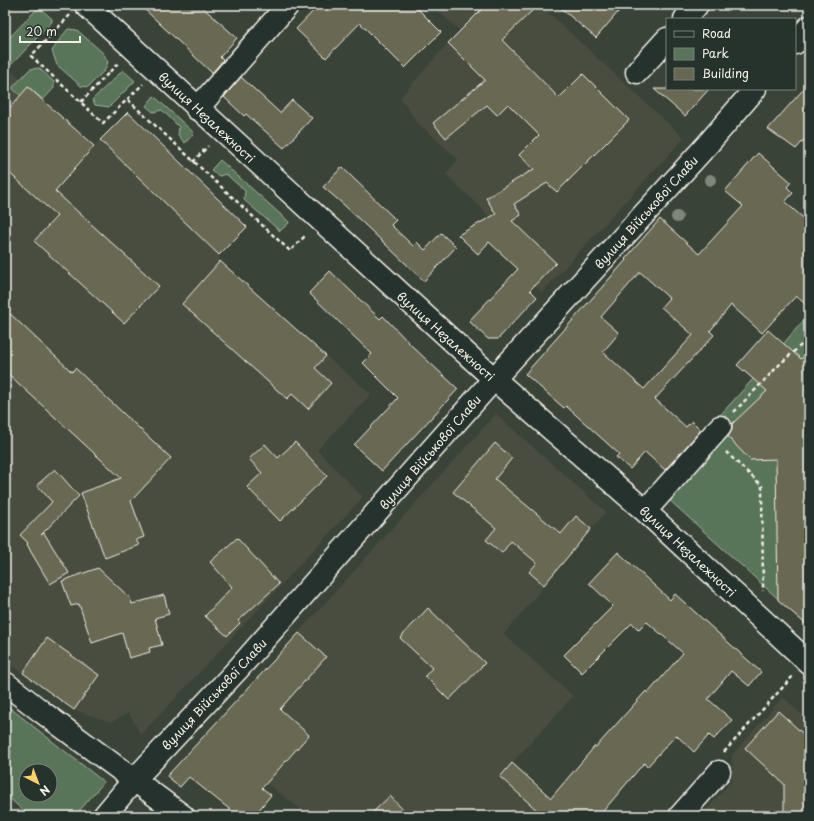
<svg xmlns="http://www.w3.org/2000/svg" width="814" height="821" font-family="'Playpen Sans',sans-serif">
<style>
.built{fill:#484e40}
.green{fill:#59745a;stroke:#a6b2a1;fill-rule:evenodd}
.building{fill:#686752;stroke:#f4f1e8;fill-rule:evenodd}
.lines{fill:none;stroke-linecap:round;stroke-linejoin:round}
.minor-casing{stroke:#f4f1e8;stroke-width:25}
.path{stroke:#f4f1e8;stroke-width:2.5;stroke-dasharray:4 3;stroke-linecap:butt}
.minor{stroke:#26332d;stroke-width:22}
.tree{fill:#7e8779}
.labels{text-anchor:middle;dominant-baseline:central;stroke-width:3;stroke-linejoin:round;paint-order:stroke}
.street-label{font-size:12px;fill:#f4f1e8;stroke:#26332d}
</style>
<rect width="100%" height="100%" fill="#3a4338"/>
<filter id="ink" filterUnits="userSpaceOnUse"><feTurbulence type="fractalNoise" baseFrequency=".025" numOctaves="2"/><feDisplacementMap in="SourceGraphic" scale="8" xChannelSelector="R" yChannelSelector="G"/><feConvolveMatrix kernelMatrix="1 2 1 2 8 2 1 2 1" color-interpolation-filters="sRGB"/></filter>
<g filter="url(#ink)">
<path class="built" d="M432,5H540L684,138L542,292L508,260L490,234L482,222L490,217L446,174L458,159L417,122L400,98L448,43L460,31Z
M5,65L94,146L128,112L247,227L219,255L220,261L326,356L371,394L317,450L363,497L141,735L129,713L111,722L74,710L5,661Z
M496,414L606,512L504,634L573,696L512,763L571,816H310L266,783L251,685Z
M783,697L809,721V816H701L732,781V755Z"/>
<path class="green" d="M39,7L52,19V22L8,68L5,65V42Z
M68,29L77,30L103,53L108,62L105,70L88,87L81,86L57,65L52,51L60,39Z
M39,68L54,82V88L43,100L29,87L21,96L12,88L30,69Z
M123,70L135,81L109,107L95,105L92,100Z
M154,96L194,133L185,143L178,135L179,127L162,110L153,112L146,106Z
M220,160L289,222V223L280,231L244,200L245,191L226,174L219,176L211,170Z
M809,314V627L655,487L753,379Z
M5,704L104,782L75,816H29L6,795L11,751L5,746ZM26,771H50V795H26Z"/>
<path class="building" d="M140,5H200L237,38L220,57L223,60L212,73Z
M319,5H414L441,32L405,68L360,23L326,58L296,29Z
M486,5H538L502,40L559,98L583,74L629,120L557,192L547,183L514,204L521,215L512,221L556,263L530,290L537,297L498,339H488L469,321L518,269L489,242L478,254L458,235L496,214L486,198L534,169L519,155L539,135L508,104L497,115L487,105L446,138L433,123L485,80L448,43Z
M557,5H624L596,38Z
M241,77L280,113L292,100L312,118L284,148L246,114L244,116L224,97Z
M809,83V134L796,149L768,129Z
M28,87L94,146L55,191L159,286L124,323L34,241L57,216L5,169V113Z
M654,89H709L685,116Z
M128,112L247,227L219,255L100,140Z
M758,153L791,182L787,187L793,193L785,202L809,223V307L796,296L762,333L731,305L710,331L714,335L655,399L686,427L692,421L701,430L665,470L645,452L630,469L616,457L619,454L566,406L564,408L525,374L626,260L625,259L660,219L699,254L743,206L725,191ZM640,272L669,298L661,307L693,335L644,389L603,352L619,333L601,317Z
M342,167L396,220L391,225L413,246L417,242L425,250L441,233L456,247L424,281L343,204L323,187Z
M220,261L326,356L315,368L331,383L308,409L292,394L287,399L182,304Z
M330,271L380,319L383,316L414,348L458,389L382,471L354,445L398,398L363,363L372,354L309,293Z
M5,309L72,372L75,368L171,458L131,501L144,537L136,540L139,545L105,558L81,493L121,478L5,371Z
M768,330L801,359L809,351V627L778,600L776,459L750,460L728,437L732,430V424L767,391L737,365Z
M295,442L327,476L280,521L247,487L262,473L249,459L265,444L278,458Z
M495,443L512,458L495,479L561,534L576,516L591,529L544,585L529,572L537,563L511,541L502,553L486,540L496,528L453,492Z
M55,469L79,496L41,535L44,533L69,573L50,584L31,552L27,544L28,543L20,535L52,502L37,485Z
M237,538L279,584L238,621L240,623L227,636L205,616L232,587L210,562Z
M618,552L670,600L675,594L761,672L749,686L731,671L708,699L732,720L714,739L709,735L694,752L676,735L647,767L644,763L599,816H536L539,812L500,777L512,763L551,798L595,746L596,747L646,691L648,693L683,653L647,622L639,630L632,623L582,673L564,655L613,606L589,583Z
M98,568L130,598L132,604L164,595L169,614L155,618L162,645L149,648L150,652L129,658L122,633L92,643L79,604L71,606L62,581Z
M428,608L485,663L449,700L425,676L432,668L400,638Z
M299,633L326,657L280,709L309,735L262,788L271,795L254,816H238L189,777L180,787L167,776Z
M47,638L99,675L74,710L23,673Z
M778,711L809,739V816H784V784L745,748Z
M390,796L409,816H369Z"/>
<g class="lines">
<defs>
<path id="minor" d="M86,5L494,379L645,511L809,663
M685,19L697,5
M795,43L809,27
M637,72L667,39
M197,109L288,5
M645,511L720,427
M5,683L42,712L183,816
M104,816L134,780L238,669L494,379L707,145L755,89
M680,816L719,772"/>
</defs>
<use href="#minor" class="minor-casing"/>
<path class="path" d="M70,15L31,56L103,123L143,84
M128,100L290,251L306,235
M81,102L119,62
M193,162L208,146
M734,412L780,364L809,338
M726,452L762,486L763,591
M724,752L793,676"/>
<use href="#minor" class="minor"/>
</g>
<g class="tree">
<circle cx="710" cy="180" r="6"/>
<circle cx="677" cy="217" r="6"/>
</g>
</g>
<g class="labels">
<g class="street-label">
<text transform="translate(207 117) rotate(43)">вулиця Незалежності</text>
<text transform="translate(646 212) rotate(-48)">вулиця Військової Слави</text>
<text transform="translate(446 336) rotate(42)">вулиця Незалежності</text>
<text transform="translate(430 452) rotate(-49)">вулиця Військової Слави</text>
<text transform="translate(688 551) rotate(43)">вулиця Незалежності</text>
<text transform="translate(214 694) rotate(-47)">вулиця Військової Слави</text>
</g>
</g>
<rect width="814" height="821" fill="none" stroke="#26332d" stroke-width="20"/>
<rect x="10" y="10" width="794" height="801" fill="none" stroke="#f4f1e8" stroke-width="1.5" filter="url(#ink)"/>
<rect x="666" y="18" width="130" height="72" fill="#26332d" stroke="#787f78"/>
<rect x="674" y="31" width="20" height="6" fill="#26332d" stroke="#787f78"/>
<text x="702" y="38" font-size="12" fill="#f4f1e8">Road</text>
<rect x="674" y="48" width="20" height="12" fill="#59745a" stroke="#787f78"/>
<text x="702" y="58" font-size="12" fill="#f4f1e8">Park</text>
<rect x="674" y="68" width="20" height="12" fill="#686752" stroke="#787f78"/>
<text x="702" y="78" font-size="12" fill="#f4f1e8">Building</text>
<g transform="translate(38 783) rotate(138)"><circle r="19" fill="#26332d" stroke="#787f78"/>
<path d="M0-3L7 15L0 10L-7 15Z" fill="#ffd166"/>
<text y="-6" font-size="11" font-weight="bold" text-anchor="middle" fill="#f4f1e8">N</text>
</g>
<path d="M20 36v6h60v-6" fill="none" stroke="#f4f1e8" stroke-width="2"/>
<text x="26" y="36" font-size="12" fill="#f4f1e8" stroke="#26332d" stroke-width="3" paint-order="stroke">20 m</text>
</svg>
